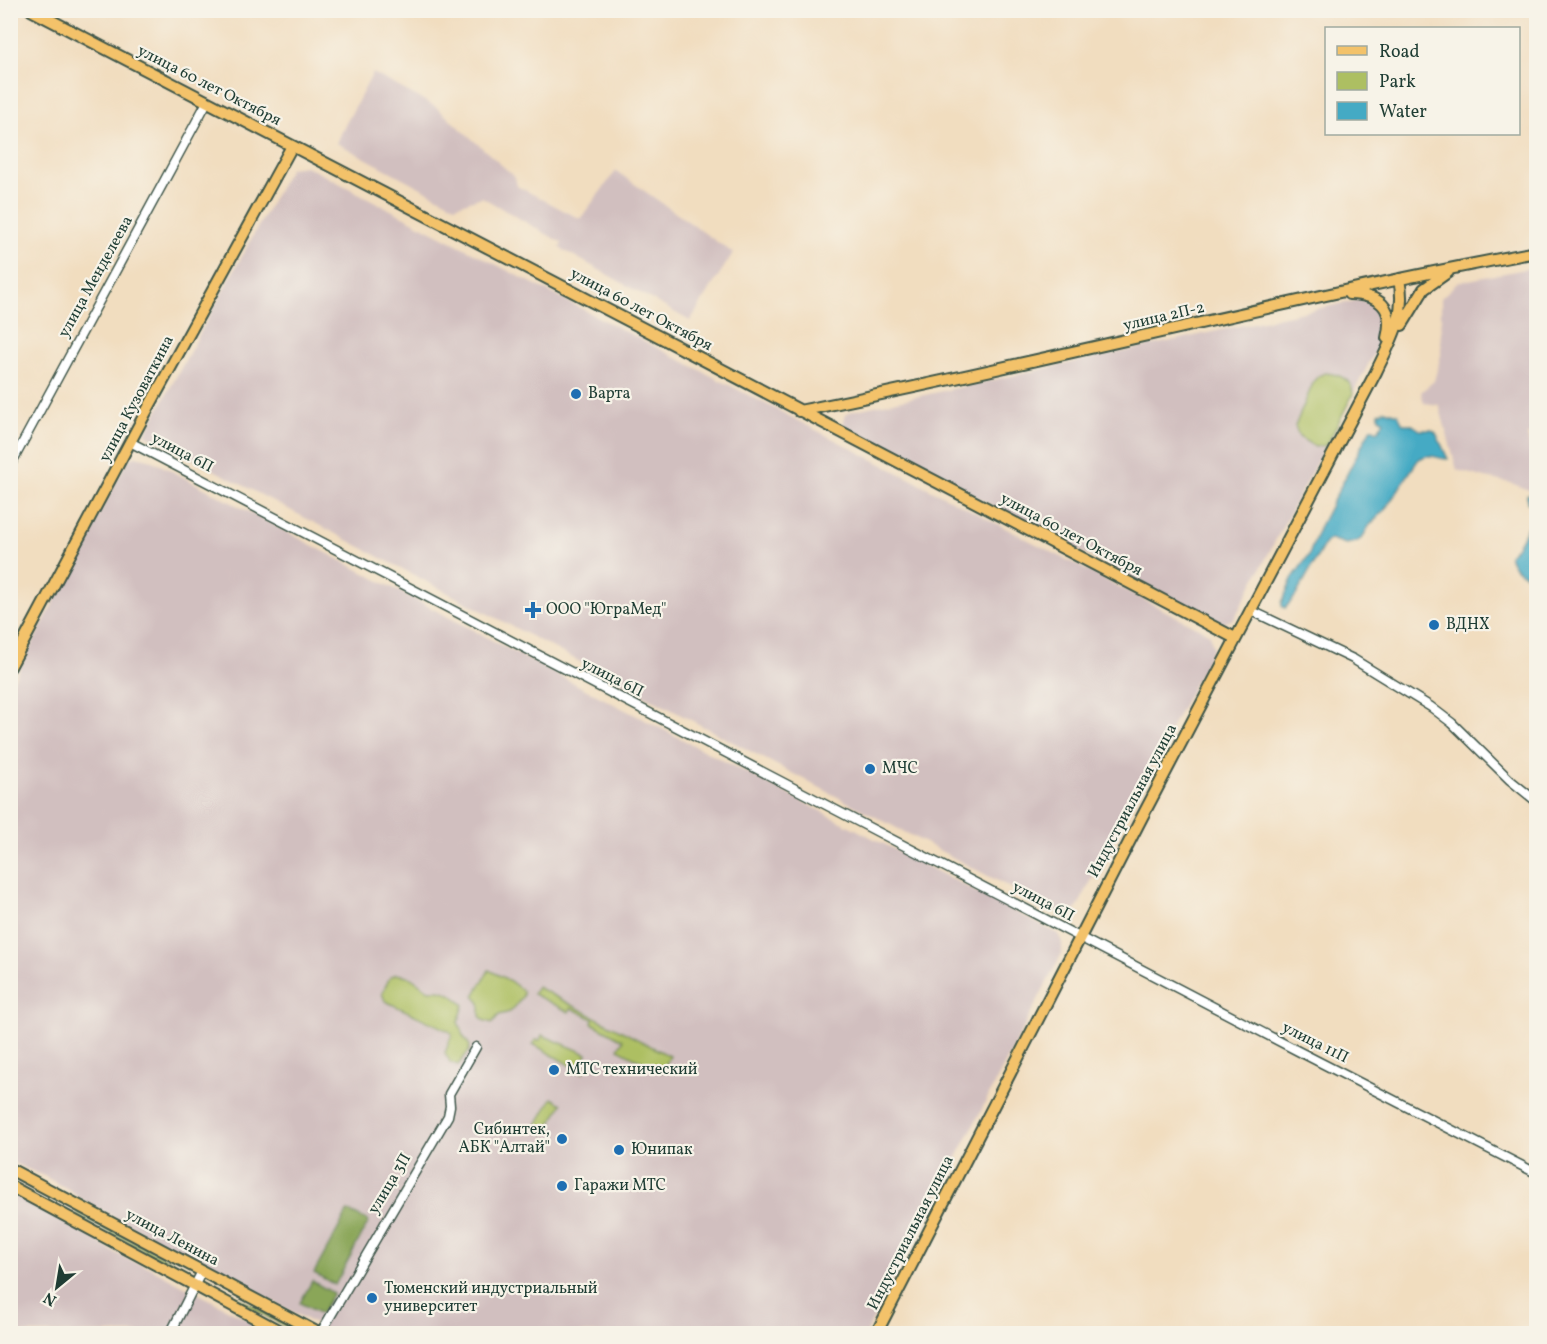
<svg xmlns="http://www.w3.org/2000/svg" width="1547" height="1344" font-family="Vollkorn,serif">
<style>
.industrial{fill:#d1bfbf}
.green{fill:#adbf62;stroke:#667e4b;stroke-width:1.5}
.forest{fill:#8aa658;stroke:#547246;stroke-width:1.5}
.water{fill:#44aac4;stroke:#32747c;stroke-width:1.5}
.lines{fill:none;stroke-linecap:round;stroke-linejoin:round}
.minor-casing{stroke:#3e5549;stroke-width:11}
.major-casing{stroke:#3e5549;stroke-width:14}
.minor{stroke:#fff;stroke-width:8}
.major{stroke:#f3c26a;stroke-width:10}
.poi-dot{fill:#1f6fb2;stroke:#f7f3e8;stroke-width:2}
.labels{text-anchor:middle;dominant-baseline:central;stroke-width:4.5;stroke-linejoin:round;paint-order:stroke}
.street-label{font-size:16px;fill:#1f3d34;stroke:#f7f3e8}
.poi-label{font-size:16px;fill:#1f3d34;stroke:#f7f3e8;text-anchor:start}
</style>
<rect width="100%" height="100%" fill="#f7f3e8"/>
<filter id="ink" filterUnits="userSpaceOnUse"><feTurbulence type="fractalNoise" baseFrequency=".0167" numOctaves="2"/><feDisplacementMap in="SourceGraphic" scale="12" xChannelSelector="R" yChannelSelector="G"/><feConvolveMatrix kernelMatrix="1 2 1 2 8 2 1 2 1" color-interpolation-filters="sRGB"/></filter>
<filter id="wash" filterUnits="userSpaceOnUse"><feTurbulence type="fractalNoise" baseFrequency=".008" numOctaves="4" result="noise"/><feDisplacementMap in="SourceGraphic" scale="24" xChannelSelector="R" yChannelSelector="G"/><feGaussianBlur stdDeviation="1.35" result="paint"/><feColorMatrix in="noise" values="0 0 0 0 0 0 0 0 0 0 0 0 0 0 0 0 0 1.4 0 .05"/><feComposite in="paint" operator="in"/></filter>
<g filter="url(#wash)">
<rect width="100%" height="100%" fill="#f1ddbf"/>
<path class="industrial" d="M373,73L436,107L515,177L517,186L580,219L616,171L733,253L690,321L560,248L562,243L482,197L455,206L337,143L343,129Z
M306,166L1210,634L1213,648L1076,910L1061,914L145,434L290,168Z
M1536,267V322L1534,323L1536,336V433L1527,435L1536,474V490L1531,491L1511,483L1485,478L1457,470L1439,405L1424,403L1421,392L1434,381L1441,355V298L1458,282Z
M1358,300L1374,304L1380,309L1384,315L1385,331L1381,340L1234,619L1220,624L849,431L844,426L843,421L846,415L852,411Z
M136,456L149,459L554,673L1058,934L1062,942V953L930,1210L912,1239L908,1252L866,1333H332L79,1198L71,1191L44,1176L11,1162V685L127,461Z
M10,1193L93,1237L106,1248L133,1262L147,1266L272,1333H11Z"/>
<path class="green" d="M1325,373C1339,374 1352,379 1353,394L1327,445L1315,447L1299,437L1295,426L1314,381L1318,376Z
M489,970L510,981L523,991V996L514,1008L510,1012L499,1015L492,1023L483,1020L480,1016V1003L474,996Z
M396,974L408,976L429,990C445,988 453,995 464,1005L458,1023L462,1029V1034L470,1046L469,1051L458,1065L450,1062L445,1053L452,1034L449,1031L385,1001L382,993L390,977Z
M537,987L670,1056L662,1072L618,1049L623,1040L592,1023L593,1019L571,1008L569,1012L533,994Z
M542,1035L587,1054L583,1064L585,1069L583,1073L533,1044L535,1040H540Z
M552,1098L562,1104L545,1134L535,1128Z
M78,1212L191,1271L189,1275L76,1215Z
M209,1282L305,1333H298L207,1285Z"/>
<path class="forest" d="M348,1211L367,1220L368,1223L335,1285L314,1273Z
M312,1281L333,1293L321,1314L300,1303Z"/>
<path class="water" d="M1385,410L1398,414L1403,424H1411L1420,430H1432L1436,433L1448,459C1435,459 1430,451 1418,460L1384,511L1369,526L1362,538L1356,542L1346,544L1330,539L1325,543L1295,597L1285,608L1282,606V603L1292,579L1309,555L1319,528L1371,428L1378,431L1384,421L1379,418V413Z
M1534,493L1536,494V577C1522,575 1513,570 1509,555C1518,548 1534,518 1533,506L1527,502V495Z"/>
</g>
<g filter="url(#ink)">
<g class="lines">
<defs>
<path id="minor" d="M130,442L1298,1051L1536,1173
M10,466L207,102
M1250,610L1353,659L1431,707L1452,723L1510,780L1536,801
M170,1334L202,1271
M320,1334L448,1116L450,1106L449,1094L476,1047"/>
<path id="major" d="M31,10C432,219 835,427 1235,638
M1349,294C1379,295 1395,306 1387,338
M1402,325L1424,289L1448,272
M799,411C1046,362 1289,298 1536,252
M10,667L145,414L292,146
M10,1169L320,1334
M10,1186L285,1334
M876,1334L1141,819L1376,372C1391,340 1407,316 1399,279"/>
</defs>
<use href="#minor" class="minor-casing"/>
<use href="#major" class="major-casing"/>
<use href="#minor" class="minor"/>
<use href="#major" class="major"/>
</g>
</g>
<g class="poi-dot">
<circle cx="576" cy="394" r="6"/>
<path d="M530 601h6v6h6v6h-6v6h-6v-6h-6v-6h6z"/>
<circle cx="1434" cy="625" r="6"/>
<circle cx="870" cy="769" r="6"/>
<circle cx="554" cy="1070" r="6"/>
<circle cx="562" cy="1139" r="6"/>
<circle cx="619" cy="1150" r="6"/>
<circle cx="562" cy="1186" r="6"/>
<circle cx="372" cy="1298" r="6"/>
</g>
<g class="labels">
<g class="street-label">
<text transform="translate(209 86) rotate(27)">улица 60 лет Октября</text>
<text transform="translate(96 277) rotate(-61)">улица Менделеева</text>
<text transform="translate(641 310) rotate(28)">улица 60 лет Октября</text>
<text transform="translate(1164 317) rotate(-13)">улица 2П-2</text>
<text transform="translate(137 399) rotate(-62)">улица Кузоваткина</text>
<text transform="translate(182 453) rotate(28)">улица 6П</text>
<text transform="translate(1071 535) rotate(28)">улица 60 лет Октября</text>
<text transform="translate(612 678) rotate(27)">улица 6П</text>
<text transform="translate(1133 801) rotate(-62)">Индустриальная улица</text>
<text transform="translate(1043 902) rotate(28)">улица 6П</text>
<text transform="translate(1315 1043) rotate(27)">улица 11П</text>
<text transform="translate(390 1184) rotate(-59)">улица 3П</text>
<text transform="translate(911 1233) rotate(-63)">Индустриальная улица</text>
<text transform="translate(172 1238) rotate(28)">улица Ленина</text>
</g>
<g class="poi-label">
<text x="588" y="394">Варта</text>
<text x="546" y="610">ООО "ЮграМед"</text>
<text x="1446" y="625">ВДНХ</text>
<text x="882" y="769">МЧС</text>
<text x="566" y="1070">МТС технический</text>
<text x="550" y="1130" text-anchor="end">Сибинтек,<tspan x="550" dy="18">АБК "Алтай"</tspan></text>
<text x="631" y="1150">Юнипак</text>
<text x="574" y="1186">Гаражи МТС</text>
<text x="384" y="1289">Тюменский индустриальный<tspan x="384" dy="18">университет</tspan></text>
</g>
</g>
<rect width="1547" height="1344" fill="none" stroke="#f7f3e8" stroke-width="36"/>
<rect x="1325" y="27" width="195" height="108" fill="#f7f3e8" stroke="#a1aaa0" stroke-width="1.5"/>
<rect x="1337" y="46" width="30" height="9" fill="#f3c26a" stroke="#a1aaa0" stroke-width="1.5"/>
<text x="1379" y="57" font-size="18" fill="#1f3d34">Road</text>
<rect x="1337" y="72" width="30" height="18" fill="#adbf62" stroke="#a1aaa0" stroke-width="1.5"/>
<text x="1379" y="87" font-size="18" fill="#1f3d34">Park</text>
<rect x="1337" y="102" width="30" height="18" fill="#44aac4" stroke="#a1aaa0" stroke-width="1.5"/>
<text x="1379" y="117" font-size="18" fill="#1f3d34">Water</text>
<g transform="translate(57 1287) rotate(210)" stroke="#f7f3e8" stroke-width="4.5" paint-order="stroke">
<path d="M0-4.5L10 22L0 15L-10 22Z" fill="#1f3d34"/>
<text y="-9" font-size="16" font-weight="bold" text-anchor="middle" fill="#1f3d34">N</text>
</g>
</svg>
